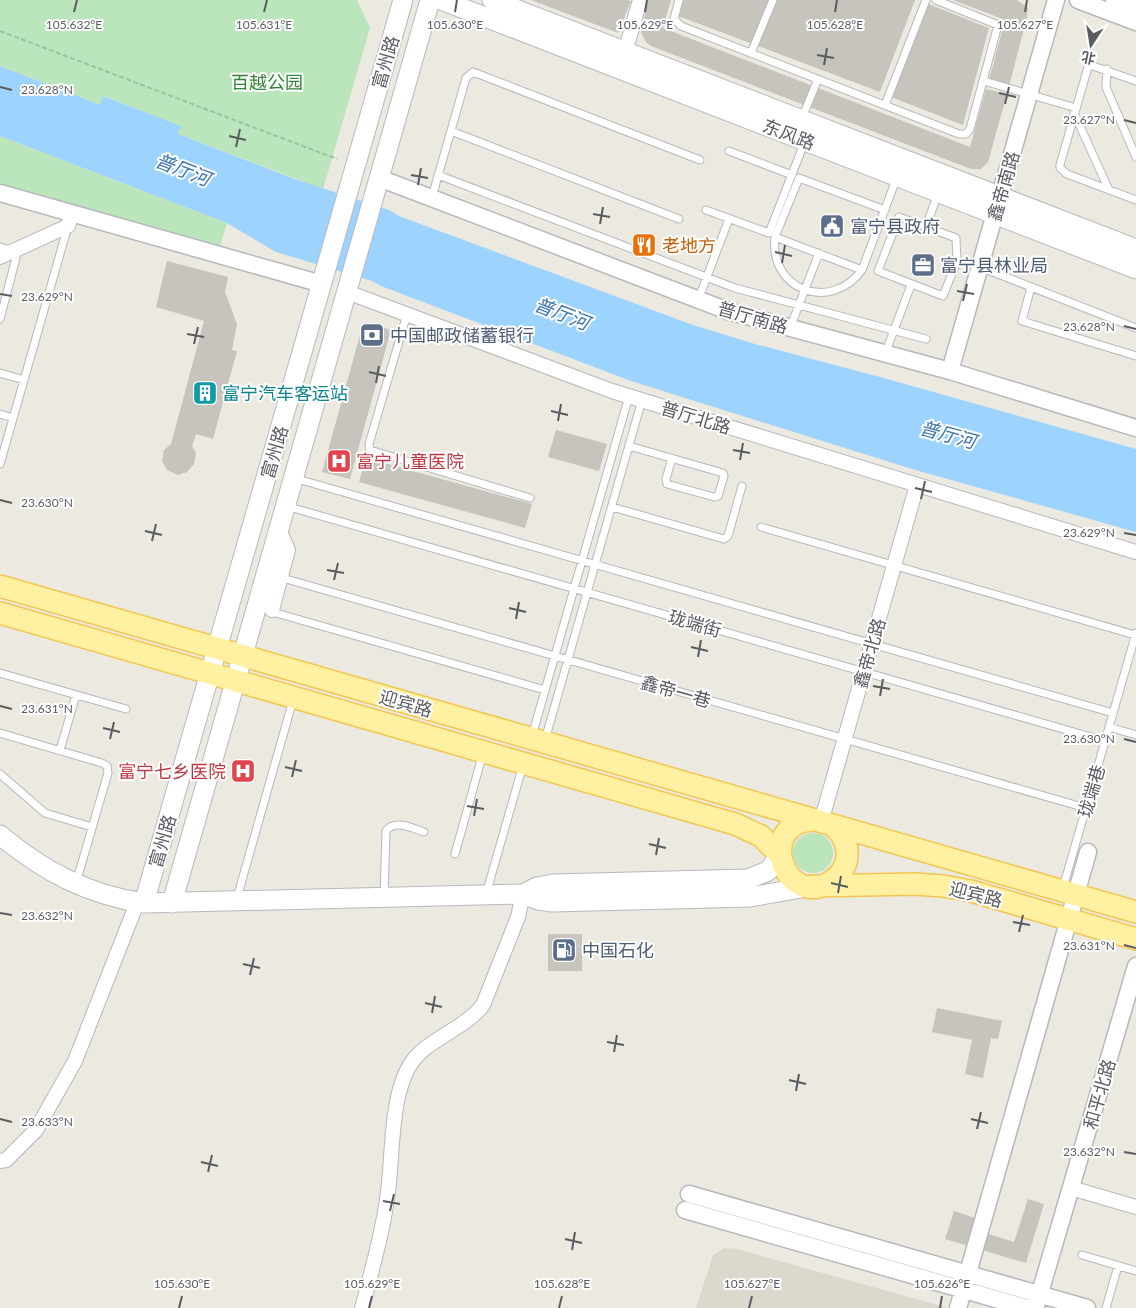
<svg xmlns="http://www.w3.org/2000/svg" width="1136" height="1308" font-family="Lato,'Noto Sans SC',sans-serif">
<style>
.education{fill:#dcd8ce}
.green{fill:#bbe5bb}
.water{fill:#9dd4ff}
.building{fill:#c7c4bd}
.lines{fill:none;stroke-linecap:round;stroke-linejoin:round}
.service-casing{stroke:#b6b8bd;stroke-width:9}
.minor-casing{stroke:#b6b8bd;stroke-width:16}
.tertiary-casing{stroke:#b6b8bd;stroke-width:19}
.secondary-casing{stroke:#b6b9bf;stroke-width:21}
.primary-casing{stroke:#f3c652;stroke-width:24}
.path{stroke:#94c6a2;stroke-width:2;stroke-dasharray:5 2.5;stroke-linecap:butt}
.service{stroke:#fff;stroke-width:7}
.minor{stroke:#fff;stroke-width:14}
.tertiary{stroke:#fff;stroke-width:16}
.secondary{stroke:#fff;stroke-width:19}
.primary{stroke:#fff0a2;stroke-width:21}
.ticks{fill:none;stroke:#595c61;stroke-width:2}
.labels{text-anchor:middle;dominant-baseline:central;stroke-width:4;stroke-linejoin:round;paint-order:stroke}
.street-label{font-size:18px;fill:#595c61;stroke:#fff}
.park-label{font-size:18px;fill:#338537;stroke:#fff}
.service-label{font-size:18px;fill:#4e5e75;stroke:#fff;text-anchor:start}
.food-label{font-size:18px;fill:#c56008;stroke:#fff;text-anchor:start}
.culture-label{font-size:18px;fill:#0d838f;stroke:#fff;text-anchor:start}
.health-label{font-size:18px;fill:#be3a42;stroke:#fff;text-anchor:start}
.water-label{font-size:19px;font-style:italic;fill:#3a74b1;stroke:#fff}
.ticks-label{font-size:12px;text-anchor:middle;fill:#595c61;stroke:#fff;stroke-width:4;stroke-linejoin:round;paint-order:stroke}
</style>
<rect width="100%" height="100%" fill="#ece9e0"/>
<path class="education" d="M724,1248L737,1249L948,1308H696L713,1255Z"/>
<path class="green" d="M0,0H357L370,28L323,189L178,134L180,126L104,96L100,105L0,66Z
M0,136L227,223L219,249L0,186Z
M793 853a20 20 0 1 1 40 0a20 20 0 1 1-40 0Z"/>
<path class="water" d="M0,66L100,105L103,96L181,126L178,134L295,179L389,210L399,216L693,325L755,344L880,377L1136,449V532L912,469L631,381L381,286L372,281L276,252L227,223L0,136Z"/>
<path class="building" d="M531,0H627L631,1L618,33Z
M648,0H671L663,28L970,147L986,89L1007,94L988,162L981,169H971L651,46L646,42L641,32Z
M682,0H915L880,92L678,16Z
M953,0H1017L1028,8L1027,17L1009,86L989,80L1005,20Z
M926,3L989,28L963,125L891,97Z
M167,261L228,277L225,292L237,324L232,350L237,351L213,439L196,434L192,446L196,453L194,464L187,472L178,475L167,470L162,461L164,450L171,444L204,321L156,307Z
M375,325L391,330L350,479L322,472L360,335L365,327Z
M556,430L607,444L599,471L548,457Z
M366,458L532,504L525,528L359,482Z
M548,934H582V971H548Z
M937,1008L1002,1021L998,1039L991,1038L983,1078L965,1074L972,1040L932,1032Z
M1028,1199L1044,1204L1026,1263L945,1239L954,1211L975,1218L972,1229L1014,1242Z"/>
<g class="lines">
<defs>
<path id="service" d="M679,0L674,19L681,26L959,134H966L970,129L998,25L936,0
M751,53L773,0
M1107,69L1106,87L1136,157
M984,81L1076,108
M1136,81L1090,65L1088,67L1060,165V168L1067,174L1136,200
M885,105L926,0
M1074,113L1109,190
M802,118L818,79
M451,131L679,219
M729,151L792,175
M438,175L735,288L926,339
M432,197L466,78L473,72L700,160
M706,210L769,233L805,141
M885,210L799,178L775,237L862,270L897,177
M899,217L956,238L957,261L943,296L878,271Z
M926,226L938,194
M775,237C769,290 830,313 862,270
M0,247L14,251L16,258L0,319
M980,267L1136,328
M1031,287L1022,321L1136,356
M698,300L729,219
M407,314L369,444L370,450L530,498
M790,328L819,253
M885,354L911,285
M0,373L24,380
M0,414L13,418
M629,446L723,473L724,476L718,496L714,497L667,484L666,479L672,458
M0,464L68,226
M294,478L1113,713
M286,506L1105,741
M612,507L724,539L728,536L742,486
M761,527L1135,635
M279,577L1086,808
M269,611L545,690
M0,673L126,709
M1109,727L1136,735
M0,733L102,763L107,766L108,773L76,883
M532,736L629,396
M545,740L642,400
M60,750L76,695
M0,774L45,813L92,827
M455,854L483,753
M1063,888L1136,633
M486,894L523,765
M384,897L386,831C394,819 412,828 424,832
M237,898L293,700
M1082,1255L1136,1271
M1106,1308L1118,1266"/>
<path id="minor" d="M625,52L640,0
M0,257L68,226L72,213
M347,292L612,391L1136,552
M272,610L288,550L278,527
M821,822L917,485
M0,1161L6,1160L36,1130L75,1061L135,908
M1071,1188L1136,1207
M362,1308C372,1270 383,1231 388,1192C393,1155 390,1093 412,1062C428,1039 466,1028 483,1005L518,917L523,894"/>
<path id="tertiary" d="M1078,0L1136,22
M1114,0L1136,9
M379,178L728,311L950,371L1136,428
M0,193L322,284
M950,371L1056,0
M689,1194L1087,1308
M685,1210L1027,1308
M1037,1303L1136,966
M958,1308L1088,852"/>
<path id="secondary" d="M441,0L1136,269
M492,0L1136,249
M0,835C43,871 88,895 144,903L523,894L537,887L553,884L748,879L768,871L780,855
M523,894L538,900L553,902L750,897L812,886
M144,903L403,0
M172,903L430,0"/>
<path id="primary" d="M0,586L1136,912
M0,613L735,824L761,836L780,855
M813,820C754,823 785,912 832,881C842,874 848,863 847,851C846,840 840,831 832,825
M812,886L915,884L943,886L971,891L1136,939"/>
</defs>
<use href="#service" class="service-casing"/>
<use href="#minor" class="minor-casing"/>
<use href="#tertiary" class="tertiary-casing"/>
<use href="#secondary" class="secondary-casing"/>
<use href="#primary" class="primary-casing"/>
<path class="path" d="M0,31L337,159"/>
<use href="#service" class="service"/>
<use href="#minor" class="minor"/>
<use href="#tertiary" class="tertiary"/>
<use href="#secondary" class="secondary"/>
<use href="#primary" class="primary"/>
</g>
<path class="ticks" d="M74,12L77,0M264,12L267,0M455,12L457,0M645,12L647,0M835,12L837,0M1025,12L1027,0M817,55L834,58M824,65L827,48M0,87L12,90M999,93L1016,97M1005,104L1009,87M1124,120L1136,123M229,136L246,140M236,147L240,129M411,175L428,178M418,185L421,168M593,214L610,217M600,224L603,207M775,252L792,256M782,263L785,245M957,291L974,294M0,294L12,296M963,301L967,284M1124,326L1136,329M187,334L204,337M194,344L198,327M369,372L386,376M376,383L379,366M551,411L568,415M558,421L561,404M733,450L750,453M740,460L743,443M915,488L932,492M921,499L925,481M0,500L12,503M145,531L162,535M1124,533L1136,535M152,541L156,524M327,570L344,573M334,580L338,563M509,608L526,612M516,619L519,602M691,647L708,651M698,657L701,640M873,686L890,689M880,696L883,679M0,706L12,709M103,728L120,732M110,739L114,722M1124,739L1136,742M285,767L302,771M292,777L296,760M467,806L484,809M474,816L477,799M649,844L666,848M656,855L659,838M831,883L848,887M838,893L841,876M0,913L12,915M1013,922L1030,925M1019,932L1023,915M1124,945L1136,948M243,964L260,968M250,975L254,958M425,1003L442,1007M432,1013L435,996M607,1042L624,1045M614,1052L617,1035M789,1080L806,1084M796,1091L799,1074M0,1119L12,1122M971,1119L988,1123M977,1129L981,1112M1124,1152L1136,1154M201,1162L218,1166M208,1172L212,1155M383,1201L400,1204M390,1211L394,1194M565,1239L582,1243M572,1250L575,1232M179,1308L182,1296M369,1308L372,1296M559,1308L562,1296M749,1308L752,1296M940,1308L942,1296"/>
<defs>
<symbol id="civic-square" viewBox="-11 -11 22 22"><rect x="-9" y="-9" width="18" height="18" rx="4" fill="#5c6f8a" stroke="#fff"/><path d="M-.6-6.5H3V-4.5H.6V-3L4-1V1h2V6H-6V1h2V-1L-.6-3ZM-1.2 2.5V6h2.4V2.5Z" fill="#fff"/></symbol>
<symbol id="restaurant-square" viewBox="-11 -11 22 22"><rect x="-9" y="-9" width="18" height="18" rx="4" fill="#e8710a" stroke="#fff"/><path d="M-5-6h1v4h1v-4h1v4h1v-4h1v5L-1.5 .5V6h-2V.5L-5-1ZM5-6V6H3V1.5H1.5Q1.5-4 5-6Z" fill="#fff"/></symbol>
<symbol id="office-square" viewBox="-11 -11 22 22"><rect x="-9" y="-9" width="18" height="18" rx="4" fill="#5c6f8a" stroke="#fff"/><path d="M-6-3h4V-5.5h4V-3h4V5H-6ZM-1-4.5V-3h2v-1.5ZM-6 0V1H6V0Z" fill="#fff"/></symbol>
<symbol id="bank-square" viewBox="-11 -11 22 22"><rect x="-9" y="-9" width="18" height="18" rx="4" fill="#5c6f8a" stroke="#fff"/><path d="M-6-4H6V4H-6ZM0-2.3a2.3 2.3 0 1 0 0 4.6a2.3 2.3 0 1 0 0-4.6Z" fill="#fff"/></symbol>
<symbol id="building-square" viewBox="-11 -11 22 22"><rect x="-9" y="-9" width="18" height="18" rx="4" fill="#0f9aa8" stroke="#fff"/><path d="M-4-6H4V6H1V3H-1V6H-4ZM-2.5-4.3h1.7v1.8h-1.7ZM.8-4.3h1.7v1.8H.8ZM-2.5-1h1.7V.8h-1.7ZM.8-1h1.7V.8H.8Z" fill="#fff"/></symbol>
<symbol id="hospital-square" viewBox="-11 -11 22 22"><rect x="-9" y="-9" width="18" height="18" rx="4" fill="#e0444e" stroke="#fff"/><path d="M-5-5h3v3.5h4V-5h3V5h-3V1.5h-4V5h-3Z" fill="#fff"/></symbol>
<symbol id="fuel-square" viewBox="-11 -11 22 22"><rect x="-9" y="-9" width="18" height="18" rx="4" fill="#5c6f8a" stroke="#fff"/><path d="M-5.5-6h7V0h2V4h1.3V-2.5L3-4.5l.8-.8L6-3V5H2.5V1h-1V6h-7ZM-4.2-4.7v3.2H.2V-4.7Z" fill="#fff"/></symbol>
</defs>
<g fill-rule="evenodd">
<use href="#civic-square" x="818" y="212" width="28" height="28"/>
<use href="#restaurant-square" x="630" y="231" width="28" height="28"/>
<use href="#office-square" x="909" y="251" width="28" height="28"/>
<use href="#bank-square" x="358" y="321" width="28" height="28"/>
<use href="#building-square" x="191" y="379" width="28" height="28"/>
<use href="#hospital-square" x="325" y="447" width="28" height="28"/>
<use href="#hospital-square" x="229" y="757" width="28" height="28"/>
<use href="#fuel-square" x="550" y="936" width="28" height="28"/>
</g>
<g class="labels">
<g class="street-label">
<text transform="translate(385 62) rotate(-74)">富州路</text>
<text transform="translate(789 134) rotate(21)">东风路</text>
<text transform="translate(1003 186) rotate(-74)">鑫帝南路</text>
<text transform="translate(753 317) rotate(16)">普厅南路</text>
<text transform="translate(696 417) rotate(17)">普厅北路</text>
<text transform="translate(274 452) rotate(-74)">富州路</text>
<text transform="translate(695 623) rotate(16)">珑端街</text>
<text transform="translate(869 653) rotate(-74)">鑫帝北路</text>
<text transform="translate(676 691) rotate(16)">鑫帝一巷</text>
<text transform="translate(406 703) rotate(16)">迎宾路</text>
<text transform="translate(1091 791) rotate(-74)">珑端巷</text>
<text transform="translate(162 841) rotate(-74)">富州路</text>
<text transform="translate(976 894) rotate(14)">迎宾路</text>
<text transform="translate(1099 1094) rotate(-74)">和平北路</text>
</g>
<g class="park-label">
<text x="267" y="82">百越公园</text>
</g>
<g class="service-label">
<text x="850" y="226">富宁县政府</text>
<text x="940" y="265">富宁县林业局</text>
<text x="390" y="335">中国邮政储蓄银行</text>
<text x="582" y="950">中国石化</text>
</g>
<g class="food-label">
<text x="662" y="245">老地方</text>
</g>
<g class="culture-label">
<text x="222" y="393">富宁汽车客运站</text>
</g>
<g class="health-label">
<text x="356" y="461">富宁儿童医院</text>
<text x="226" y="771" text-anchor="end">富宁七乡医院</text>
</g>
<g class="water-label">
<text transform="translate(183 169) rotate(21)">普厅河</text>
<text transform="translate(562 313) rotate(21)">普厅河</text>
<text transform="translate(948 434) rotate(15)">普厅河</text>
</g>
</g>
<g class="ticks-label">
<text x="74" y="29">105.632°E</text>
<text x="264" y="29">105.631°E</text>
<text x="455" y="29">105.630°E</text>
<text x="645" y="29">105.629°E</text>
<text x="835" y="29">105.628°E</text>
<text x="1025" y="29">105.627°E</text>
<text x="47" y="94">23.628°N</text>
<text x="1089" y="124">23.627°N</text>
<text x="47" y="301">23.629°N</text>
<text x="1089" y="331">23.628°N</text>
<text x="47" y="507">23.630°N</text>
<text x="1089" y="537">23.629°N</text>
<text x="47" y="713">23.631°N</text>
<text x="1089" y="743">23.630°N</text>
<text x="47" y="920">23.632°N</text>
<text x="1089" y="950">23.631°N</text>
<text x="47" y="1126">23.633°N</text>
<text x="1089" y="1156">23.632°N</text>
<text x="182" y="1288">105.630°E</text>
<text x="372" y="1288">105.629°E</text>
<text x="562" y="1288">105.628°E</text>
<text x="752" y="1288">105.627°E</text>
<text x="942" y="1288">105.626°E</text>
</g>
<g transform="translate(1091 45) rotate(192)" stroke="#ffffff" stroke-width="4" paint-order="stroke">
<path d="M0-4L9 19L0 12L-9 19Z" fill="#595c61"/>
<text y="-8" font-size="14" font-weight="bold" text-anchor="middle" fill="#595c61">北</text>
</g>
</svg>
